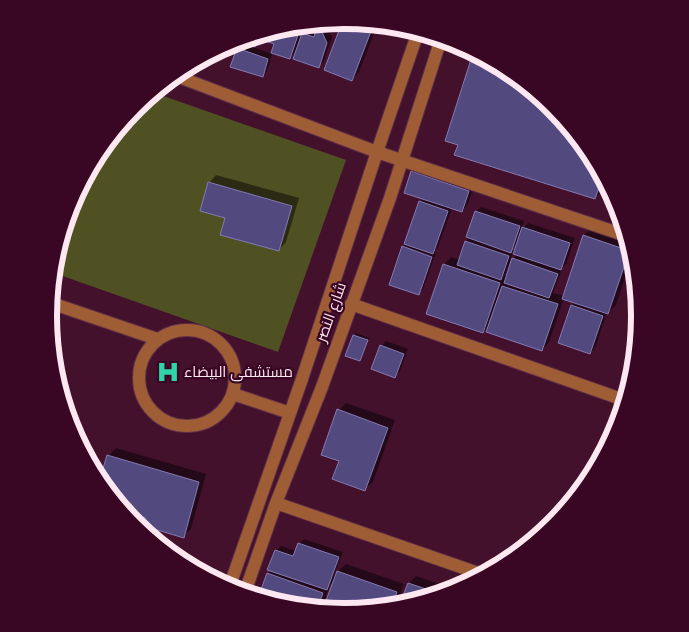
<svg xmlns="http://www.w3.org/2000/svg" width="689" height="632" font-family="Raleway,Cairo,sans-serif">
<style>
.green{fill:#505123}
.shadow{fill:#0007;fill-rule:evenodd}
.building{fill:#52497e;stroke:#837bb4}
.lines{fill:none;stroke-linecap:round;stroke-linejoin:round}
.minor-casing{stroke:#5e2f48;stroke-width:14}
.minor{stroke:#9f5d35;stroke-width:12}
.labels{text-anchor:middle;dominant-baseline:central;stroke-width:4.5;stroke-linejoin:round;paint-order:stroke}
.street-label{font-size:15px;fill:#fde8f1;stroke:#390624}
.poi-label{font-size:15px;fill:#fde8f1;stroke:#390624;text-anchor:start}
.rim{fill:none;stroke:#fde8f1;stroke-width:6}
</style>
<rect width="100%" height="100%" fill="#44112d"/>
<path class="green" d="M155,93L346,160L278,352L57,274L71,202L135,106Z"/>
<path class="shadow" d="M344,20L377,26L359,72L352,80L325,70Z
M322,26L327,27L332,37L324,61L318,66L298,50L290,58L273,52L267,71L262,76L238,49L244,43L239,41L303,28L300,37L308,29L317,32ZM262,38L276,43L272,54L253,47Z
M474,54L554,107L606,184L605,188L595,198L459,145L447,141Z
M417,167L474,186L467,206L462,211L452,208L438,247L434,251L436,252L423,289L418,294L403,247L407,243L420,202L424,198L412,172Z
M216,175L299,198L286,242L279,250L226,217L209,183Z
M481,207L524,221L521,230L528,223L575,238L566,264L561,268L562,269L553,293L564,296L584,235L592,228L625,239L630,263L616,305L608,313L607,312L595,348L590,353L572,305L575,302L564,298L549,342L542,350L491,324L483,332L444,265L451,257L460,260L466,241L470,238L476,212ZM517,244L515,251L511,250ZM513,252L518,254L513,259L507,276L504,275L506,273Z
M620,213L622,221L618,220Z
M356,333L369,338L362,357L360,360L354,336Z
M386,341L408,349L400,371L395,376L381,346Z
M346,403L395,420L373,482L365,489L340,460L339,410Z
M116,448L206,474L191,529L183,536L148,517L108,456Z
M304,539L343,552L334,575L346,564L404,584L398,601L344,612L326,606L335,580L330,585L322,608L261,595L268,574L272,570L276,551L281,546L296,551L299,544Z
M416,576L456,590L403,600L409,583Z"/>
<path class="building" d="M343,20L373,26L352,81L324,70Z
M300,29L290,59L271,53L274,44L260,39V37Z
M316,30L322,32L327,43L319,68L293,59L302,33L314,37Z
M258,37L255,47L236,41Z
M237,48L268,59L263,77L230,67Z
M473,53L554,107L602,179L595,199L454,155L458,145L445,141Z
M411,171L469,191L462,212L404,193Z
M208,182L292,206L279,251L220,235L225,218L200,211Z
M419,201L448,211L433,254L404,244Z
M475,211L520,226L511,253L466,237Z
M522,227L570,243L561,270L513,254Z
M583,235L627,250L628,255L608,314L562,299Z
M465,241L509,256L501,280L457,265Z
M402,246L432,257L419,295L389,285Z
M512,258L558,274L549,298L504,283Z
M443,264L500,283L483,333L426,314Z
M502,286L558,304L542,351L486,332Z
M571,305L603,316L590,354L558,343Z
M353,335L368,340L360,361L345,356Z
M380,345L404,354L395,378L371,369Z
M337,409L388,428L365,491L332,479L339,461L321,455Z
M107,455L199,482L184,538L144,526L146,518L126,512L101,475Z
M298,543L339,557L327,590L267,570L275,550L293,556Z
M337,571L397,592L393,602L344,612L324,606Z
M267,573L323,593L318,607L259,595Z
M408,583L438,593L401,601Z"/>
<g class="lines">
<defs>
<path id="minor" d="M179,77L377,152L624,235
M51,303L157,339
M351,304L624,400
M139 378a48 48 0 1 1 96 0a48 48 0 1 1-96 0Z
M233,394L290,413
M615,434L620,419
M276,503L481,574
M229,588L302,379L377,152L417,35
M245,592L276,503L322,387L390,198L441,39"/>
</defs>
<use href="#minor" class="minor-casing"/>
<use href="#minor" class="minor"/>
</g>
<defs>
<symbol id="hospital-bare" viewBox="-9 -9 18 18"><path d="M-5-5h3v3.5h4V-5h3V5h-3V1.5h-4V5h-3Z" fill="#31d4a9" stroke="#390624" stroke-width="2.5" paint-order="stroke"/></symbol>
</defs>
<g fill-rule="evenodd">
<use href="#hospital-bare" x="152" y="356" width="32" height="32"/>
</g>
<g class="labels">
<g class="street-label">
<text transform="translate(331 312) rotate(-70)">شارع النصر</text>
</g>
<g class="poi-label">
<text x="184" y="372">مستشفى البيضاء</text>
</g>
</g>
<path d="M0 0H689V632H0ZM57 316a287 287 0 1 1 574 0a287 287 0 1 1-574 0Z" fill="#390624" fill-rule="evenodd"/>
<path class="rim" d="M57 316a287 287 0 1 1 574 0a287 287 0 1 1-574 0Z"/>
</svg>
